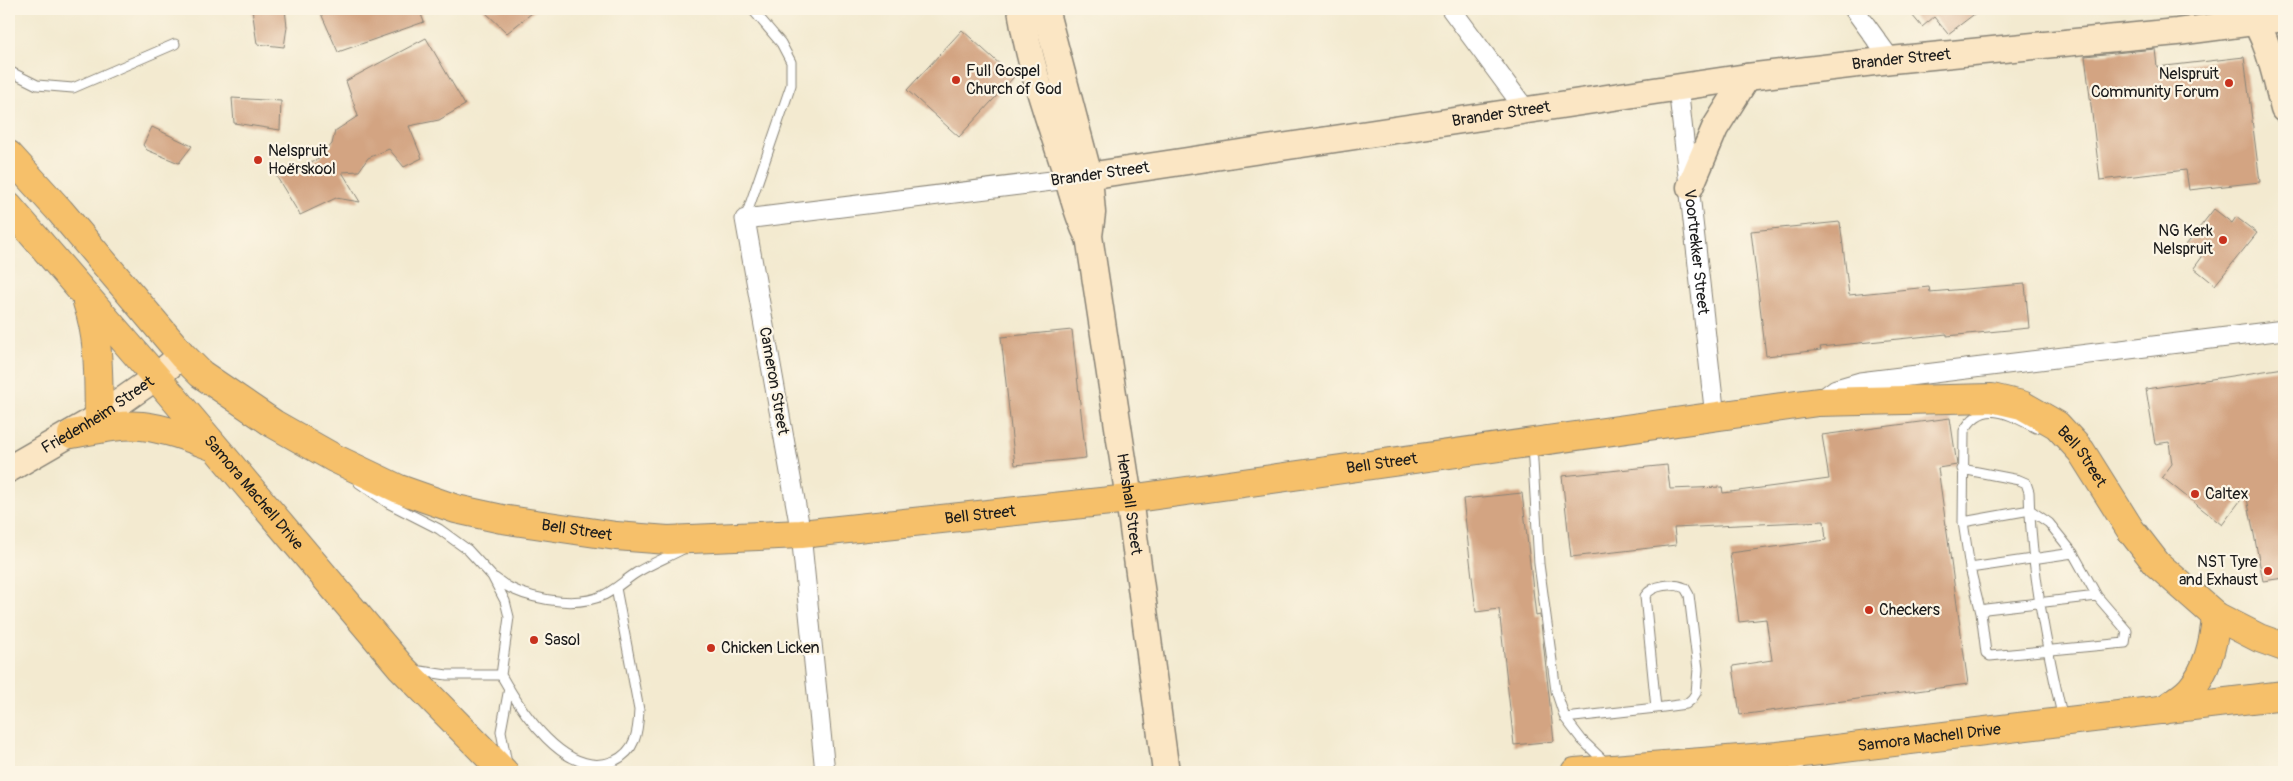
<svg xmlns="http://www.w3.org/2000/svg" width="2293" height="781" font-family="Pangolin,sans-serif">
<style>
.building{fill:#d3a482}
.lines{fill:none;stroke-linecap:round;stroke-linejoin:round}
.lane-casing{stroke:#888376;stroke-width:11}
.street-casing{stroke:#888376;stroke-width:21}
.secondary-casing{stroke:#888376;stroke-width:29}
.primary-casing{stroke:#888376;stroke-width:30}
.lane{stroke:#fff;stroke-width:9}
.street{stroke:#fff;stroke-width:19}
.secondary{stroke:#fbe6c4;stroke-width:26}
.primary{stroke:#f6c06b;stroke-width:28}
.poi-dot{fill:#c8321e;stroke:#fcf5e5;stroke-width:2}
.labels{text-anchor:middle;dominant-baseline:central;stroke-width:4.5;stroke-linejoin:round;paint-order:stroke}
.street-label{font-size:16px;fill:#1c1c1c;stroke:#fcf5e5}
.poi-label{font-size:16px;fill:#1c1c1c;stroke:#fcf5e5;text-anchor:start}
</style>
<rect width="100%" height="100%" fill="#fcf5e5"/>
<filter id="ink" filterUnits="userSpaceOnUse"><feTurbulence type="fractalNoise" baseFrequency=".02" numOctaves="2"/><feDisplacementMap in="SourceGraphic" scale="10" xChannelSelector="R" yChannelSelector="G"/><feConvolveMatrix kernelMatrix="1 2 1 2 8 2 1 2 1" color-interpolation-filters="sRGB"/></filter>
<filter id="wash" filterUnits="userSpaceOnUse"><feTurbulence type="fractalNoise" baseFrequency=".0096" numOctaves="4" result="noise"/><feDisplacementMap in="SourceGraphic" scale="20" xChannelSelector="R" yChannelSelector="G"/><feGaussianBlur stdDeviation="1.12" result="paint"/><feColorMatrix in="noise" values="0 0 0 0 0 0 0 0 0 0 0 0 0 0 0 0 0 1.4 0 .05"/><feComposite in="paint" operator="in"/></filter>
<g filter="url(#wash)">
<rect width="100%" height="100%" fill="#f3ead0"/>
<g id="blocks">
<path class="building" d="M252,9H285L287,27L284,47L257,44Z
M319,9H419L424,22L338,52Z
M482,9H537L507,33Z
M1907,9H1981L1948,34L1934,17L1922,27Z
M962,30L1014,77L959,137L907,90Z
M426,38L465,105L439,120L409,126L422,158L404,167L389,149L368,158L359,171L342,172L360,202L336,198L300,215L275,174L319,159L332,144L335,131L358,116L346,81Z
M2155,49L2157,67L2244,57L2260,182L2189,190L2186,170L2100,180L2085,56Z
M232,98L281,101L280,130L234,123Z
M152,127L192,146L179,163L147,150L143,145Z
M2214,209L2232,223L2236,217L2257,233L2215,285L2194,268L2202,257L2186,245Z
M1840,222L1849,295L1929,287L1930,292L2025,284L2029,328L1947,336V334L1820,347L1821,350L1766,356L1751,231Z
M1072,330L1086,458L1015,465L1001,337Z
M2284,368V578L2263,581L2246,493L2222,525L2162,477L2172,464L2169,442L2155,444L2146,389Z
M1950,418L1957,465L1938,468L1968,684L1740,715L1733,666L1772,660L1766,619L1739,622L1730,553L1826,540L1824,521L1674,528L1676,545L1571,557L1562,476L1667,465L1670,489L1722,487L1723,493L1829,479L1822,435Z
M1522,493L1536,616L1540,615L1543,641L1554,741L1514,745L1499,609L1476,612L1463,499Z"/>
</g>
</g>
<g filter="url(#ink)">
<use href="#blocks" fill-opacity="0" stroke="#888376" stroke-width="1"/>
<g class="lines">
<defs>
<path id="lane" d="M9,71L37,85L73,88L175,44
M745,219L791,85V62L781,43L752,9
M2036,428C2010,415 1983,397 1964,431L1963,522L1970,568L2073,553
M1532,445L1539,564L1556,691L1565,718L1582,740L1606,763
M1962,469L2019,480L2026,483L2029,492C2031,568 2046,645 2063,719
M359,483L388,503L439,529L468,550L492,576L505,601L509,617L501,675H447L414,670
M1963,522L2030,510L2049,523L2073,553L2097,596L2127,631L2125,643L1990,656L1986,653L1981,613L1986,609L2097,596
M1970,568L1981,613
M495,578C520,599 574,609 604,595C616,589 625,580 636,573C650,564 668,557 683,549
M501,675C520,709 566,781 614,761C636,751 638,732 639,710L616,588
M1565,718L1656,708L1686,704L1692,699L1696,693L1698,669L1689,595L1685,588C1673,583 1653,584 1645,596L1656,708
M507,764L501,731L509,688
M1793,772L1804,760"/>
<g id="street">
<path d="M1451,9L1525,109"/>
<path d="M1854,9L1891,60"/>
<path id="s1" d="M1678,87L1715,417"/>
<path d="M1821,400L1836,389L1860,382L2284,330"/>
<path d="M825,772L801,534L745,219L1068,179"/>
</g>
<g id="secondary">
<path d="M1021,9C1029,67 1051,123 1068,179C1074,199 1078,217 1088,236"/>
<path id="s2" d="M1045,9L1089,176L1092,213L1089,236L1129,499L1166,772"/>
<path d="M2248,10C2269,39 2275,75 2284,109"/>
<path id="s3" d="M1068,179L1747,77L1891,60L2177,32L2284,18"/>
<path d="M1690,187L1715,128L1747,77"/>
<path id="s4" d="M9,469L99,417L156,377L182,355"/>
</g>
<g id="primary">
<path id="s5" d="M9,155L60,211L182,355L201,374L274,424L334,458L399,489L456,509L502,519L616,536L668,540L801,534L1129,499L1818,402L1992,398L2022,405L2057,425L2081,451L2130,529L2157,564L2216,616L2259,638L2284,647"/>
<path id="s6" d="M9,207L156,377L401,667L504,772"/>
<path d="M87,302C100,341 98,377 99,417"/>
<path d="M72,434C95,430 119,424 142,426C167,429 190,438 214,447"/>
<path d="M2163,710C2172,704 2184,697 2191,689C2208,669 2214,642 2216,616"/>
<path id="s7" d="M1575,772L1778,756L2284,695"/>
</g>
</defs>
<use href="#lane" class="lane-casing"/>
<use href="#street" class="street-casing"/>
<use href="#secondary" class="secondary-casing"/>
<use href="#primary" class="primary-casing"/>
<use href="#lane" class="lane"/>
<use href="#street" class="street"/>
<use href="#secondary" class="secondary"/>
<use href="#primary" class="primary"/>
</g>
</g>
<g class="poi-dot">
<circle cx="956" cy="80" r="5"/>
<circle cx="2229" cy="83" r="5"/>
<circle cx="258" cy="160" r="5"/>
<circle cx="2223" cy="240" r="5"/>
<circle cx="2195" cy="494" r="5"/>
<circle cx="2268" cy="571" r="5"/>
<circle cx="1869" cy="610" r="5"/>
<circle cx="534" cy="640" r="5"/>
<circle cx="711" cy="648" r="5"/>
</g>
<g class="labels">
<g class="street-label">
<text stroke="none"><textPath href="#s3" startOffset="842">Brander Street</textPath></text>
<text stroke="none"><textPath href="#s3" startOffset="438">Brander Street</textPath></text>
<text transform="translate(1100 174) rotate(-8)">Brander Street</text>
<text stroke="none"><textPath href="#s1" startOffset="166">Voortrekker Street</textPath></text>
<text transform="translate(774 381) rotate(80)">Cameron Street</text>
<text stroke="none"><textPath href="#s4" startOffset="104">Friedenheim Street</textPath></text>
<text stroke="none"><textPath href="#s5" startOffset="2240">Bell Street</textPath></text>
<text stroke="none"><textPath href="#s5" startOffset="1514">Bell Street</textPath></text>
<text stroke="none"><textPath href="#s6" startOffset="376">Samora Machell Drive</textPath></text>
<text stroke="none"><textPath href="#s2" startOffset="504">Henshall Street</textPath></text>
<text stroke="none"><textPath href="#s5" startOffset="1109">Bell Street</textPath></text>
<text stroke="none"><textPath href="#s5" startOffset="704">Bell Street</textPath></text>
<text stroke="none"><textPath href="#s7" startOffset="356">Samora Machell Drive</textPath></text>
</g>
<g class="poi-label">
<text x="966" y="71">Full Gospel<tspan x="966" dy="18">Church of God</tspan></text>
<text x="2219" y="74" text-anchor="end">Nelspruit<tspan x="2219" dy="18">Community Forum</tspan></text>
<text x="268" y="151">Nelspruit<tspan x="268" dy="18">Hoërskool</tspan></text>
<text x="2213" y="231" text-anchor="end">NG Kerk<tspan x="2213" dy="18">Nelspruit</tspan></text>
<text x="2205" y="494">Caltex</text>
<text x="2258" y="562" text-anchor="end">NST Tyre<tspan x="2258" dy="18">and Exhaust</tspan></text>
<text x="1879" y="610">Checkers</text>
<text x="544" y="640">Sasol</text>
<text x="721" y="648">Chicken Licken</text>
</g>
</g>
<rect width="2293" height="781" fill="none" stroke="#fcf5e5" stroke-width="30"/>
</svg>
